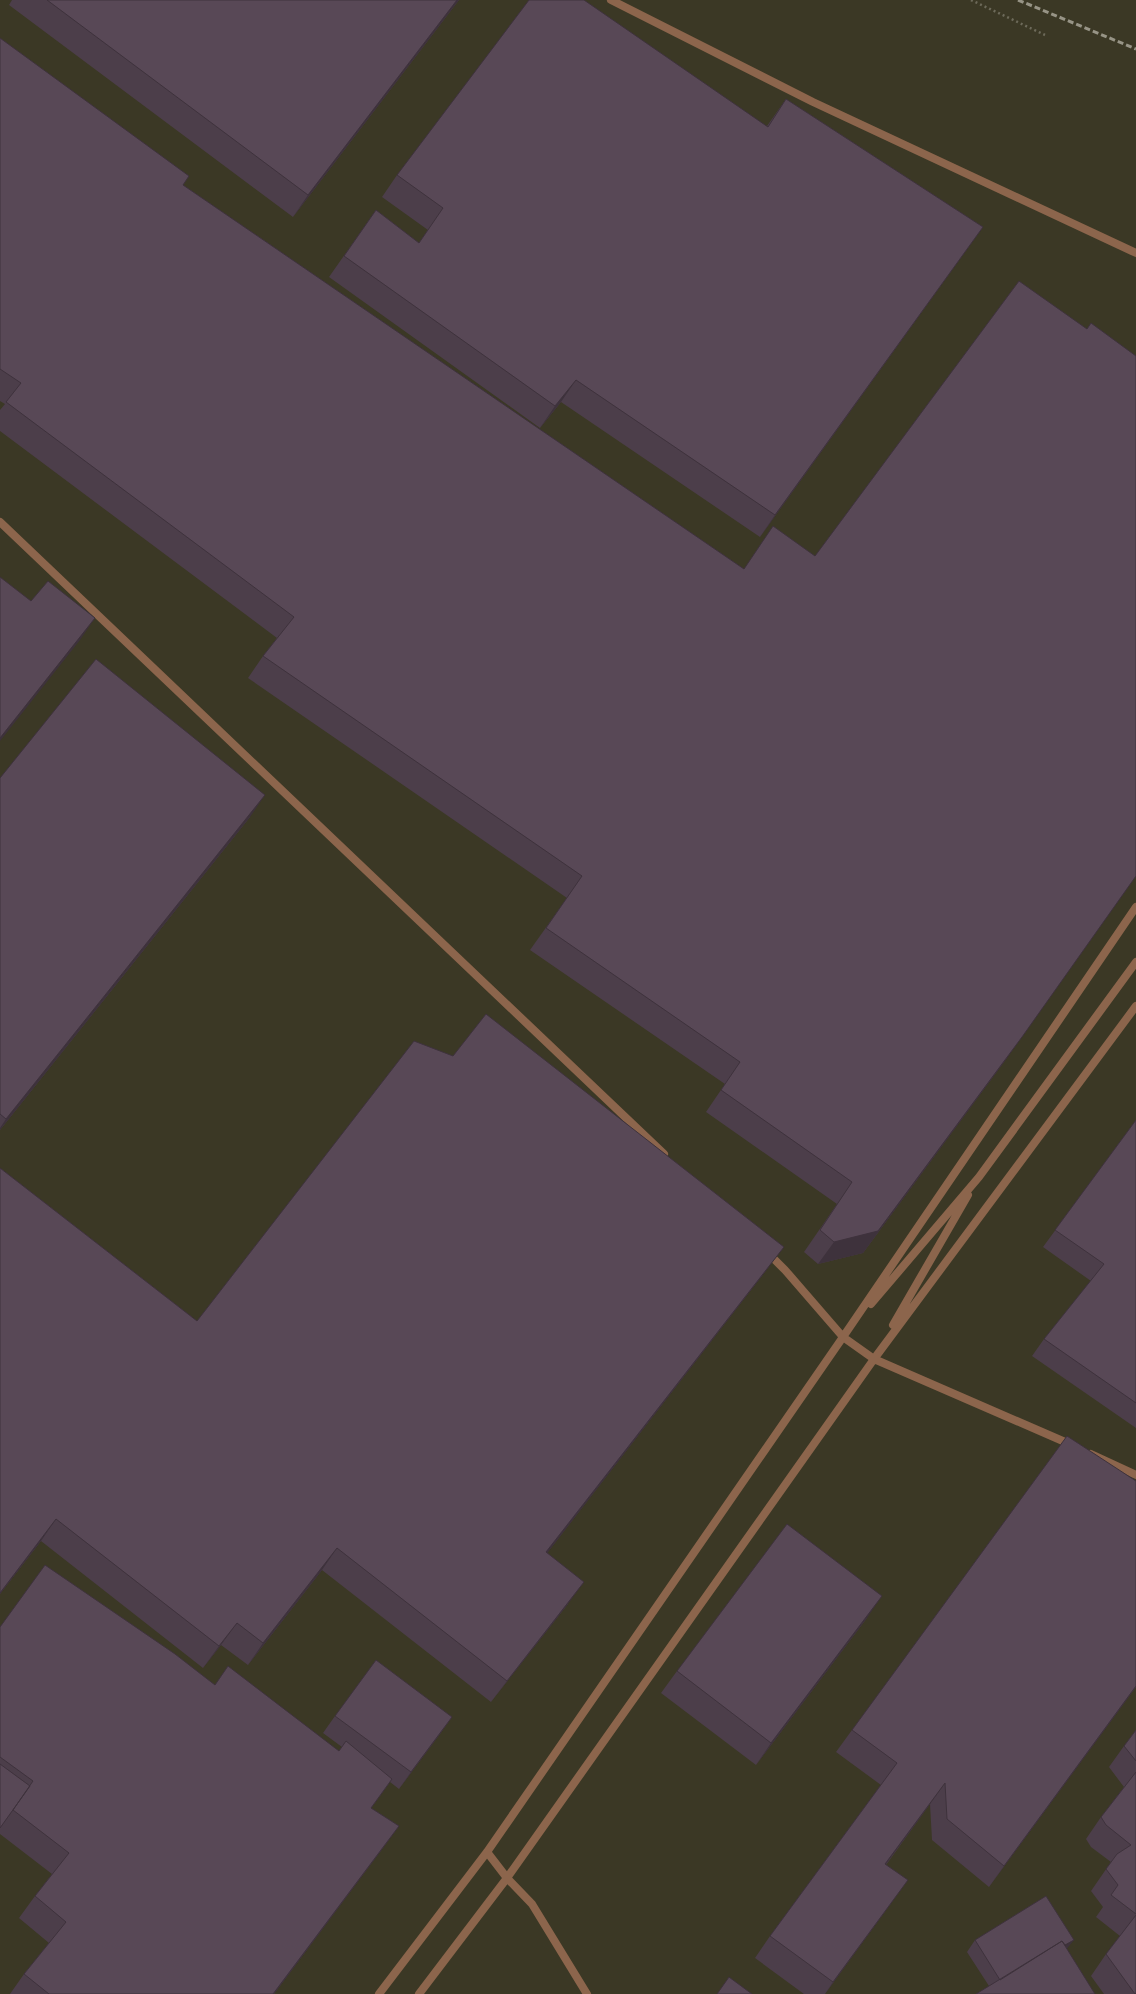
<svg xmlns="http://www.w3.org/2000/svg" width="1136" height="1994" font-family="'Roboto Condensed',sans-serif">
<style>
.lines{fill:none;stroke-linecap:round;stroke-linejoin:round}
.path{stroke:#6d6a5a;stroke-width:2.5;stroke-dasharray:2 3;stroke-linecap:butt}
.minor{stroke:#8c654c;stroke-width:8}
.rail{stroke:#979486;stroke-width:3;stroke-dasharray:6 3;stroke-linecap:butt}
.wall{fill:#4c3e4a}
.shaded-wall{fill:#3e323c}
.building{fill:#584856;stroke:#3e323c}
</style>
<rect width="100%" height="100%" fill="#3b3825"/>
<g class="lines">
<path class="path" d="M971,0L1045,35"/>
<path class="minor" d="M611,0L813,102L1136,253
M0,522L664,1154
M768,1253L785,1270L843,1337L874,1359L1072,1445
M871,1304L979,1177L1136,962
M893,1325L968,1195
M1091,1454L1136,1475
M487,1852L507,1878L532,1904L587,1994
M379,1994L487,1852L843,1337L1136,907
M419,1994L507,1878L874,1359L1136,1006"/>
<path class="rail" d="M1018,0L1136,49"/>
</g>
<path class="wall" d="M12,0H459L293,217L9,5Z
M0,38L183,185L744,569L815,556L1087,329L1091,323L1007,1058L863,1253L818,1264L804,1252L837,1204L706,1112L725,1084L530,950L567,898L248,678L263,656L277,638L0,431V410L5,404L0,401Z
M786,99L983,227L760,537L561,402L540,428L329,277L376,210L419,243L428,230L382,197L397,175L767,126Z
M0,778L250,817L0,1130Z
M1136,1120V1428L1032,1356L1044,1339L1091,1281L1043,1247Z
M0,1168L197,1321L768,1268L547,1553L568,1604L491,1702L322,1570L248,1665L221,1645L203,1668L41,1541L0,1594Z
M867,1618L756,1765L661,1693L677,1671Z
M0,1627L215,1685L339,1751L342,1747L323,1733L335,1716L452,1717L440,1734L399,1789L390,1782L371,1808L399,1826L383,1848L274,1994H10L24,1974L49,1943L19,1918L35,1896L52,1874L0,1834Z
M1136,1687L989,1887L932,1840L930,1804L886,1865L892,1902L825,1994H804L755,1958L770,1936L881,1785L836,1752L852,1730Z
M1136,1730V1994H1104L1091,1976L1106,1954L1120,1936L1096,1917L1103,1907L1091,1891L1111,1862L1091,1847L1086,1839L1101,1817L1124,1787L1109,1767L1124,1746Z
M975,1940L1067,1949L989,1986L967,1952Z"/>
<path class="shaded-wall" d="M457,0H459L293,217L308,195Z
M983,227L967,249L760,537L775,515Z
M576,380L561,402L540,428L555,406Z
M95,618L80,640L0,741V738Z
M265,795L250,817L0,1130V1128L6,1119Z
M1136,876L1007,1058L863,1253L818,1264L834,1242Z
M784,1247L768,1268L531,1574L546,1552Z
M56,1519L41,1541L0,1594V1593Z
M337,1548L322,1570L248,1665L263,1643Z
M584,1582L568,1604L491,1702L507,1681Z
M882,1596L867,1618L756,1765L771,1743Z
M237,1623L221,1645L203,1668L219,1646Z
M1136,1686V1687L989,1887L1004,1866Z
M452,1717L440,1734L399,1789L411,1772Z
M945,1783L930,1804L870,1886L885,1864Z
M399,1826L383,1848L274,1994H273Z
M908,1880L892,1902L825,1994L833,1982Z
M1074,1940L1065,1951L1003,1984Z"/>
<path class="building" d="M47,0H457L308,195Z
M529,0H584L768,127L786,99L983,227L775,515L576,380L555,406L344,256L376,210L419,243L443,208L397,175Z
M0,38L189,176L183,185L744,569L773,526L815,556L1019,281L1087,329L1091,323L1136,356V876L1022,1037L878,1231L834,1242L820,1230L852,1182L721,1090L740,1062L546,928L582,876L263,656L294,617L6,402L21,383L0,369Z
M0,577L31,601L48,581L95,618L0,738Z
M96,659L265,795L6,1119L0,1114V778Z
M486,1014L784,1247L546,1552L584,1582L507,1681L337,1548L263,1643L237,1623L219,1646L56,1519L0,1593V1168L197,1321L414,1041L453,1056Z
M1136,1120V1403L1044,1339L1104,1264L1055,1230Z
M1067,1436L1136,1481V1686L1004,1866L947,1819L945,1783L885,1864L908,1880L833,1982L770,1936L897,1763L852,1730Z
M787,1524L882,1596L771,1743L677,1671Z
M45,1565L175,1654L215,1685L228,1666L339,1751L346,1741L392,1779L371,1808L399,1826L273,1994H49L24,1974L66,1922L35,1896L69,1853L13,1810L33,1781L0,1757V1627Z
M376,1660L452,1717L411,1772L335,1716Z
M1136,1730V1761L1124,1746Z
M0,1764L30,1786L0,1828Z
M1136,1772V1914L1111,1895L1118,1885L1106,1869L1117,1854L1131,1845L1106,1825L1101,1817Z
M1046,1896L1074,1940L1065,1945L1062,1941L1000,1980L975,1940Z
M1136,1915V1994H1135L1106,1954Z
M1062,1941L1095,1994H976Z
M729,1977L752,1994H717Z"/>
</svg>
